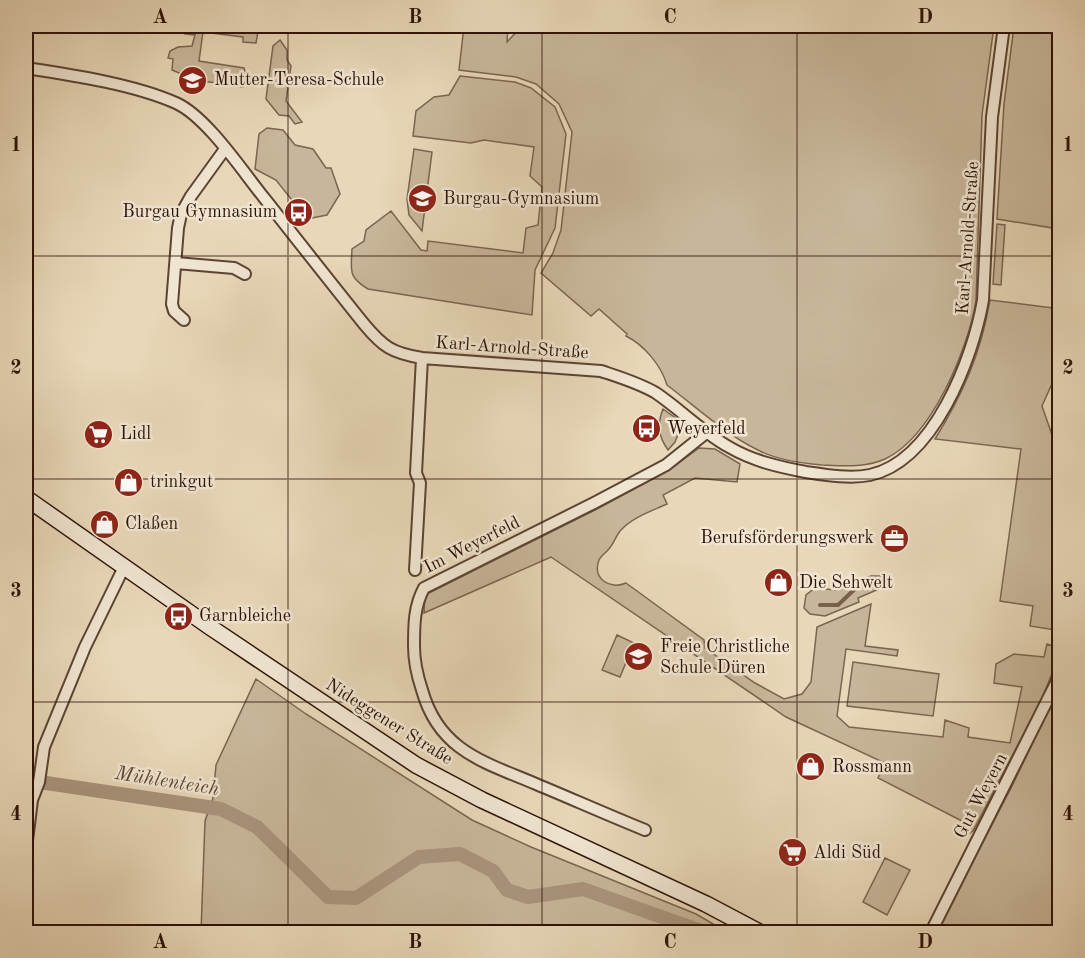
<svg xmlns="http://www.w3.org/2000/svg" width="1085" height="958" font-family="'Old Standard TT',serif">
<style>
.green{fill:#c8b69a;stroke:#7b6450;stroke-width:1.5}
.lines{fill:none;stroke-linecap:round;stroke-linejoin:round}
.stream{stroke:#78604d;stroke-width:4}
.canal{stroke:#a9947c;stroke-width:14}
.minor-casing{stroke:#5c4333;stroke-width:14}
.secondary-casing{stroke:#2e1207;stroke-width:18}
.minor{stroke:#f0e5d1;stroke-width:10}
.secondary{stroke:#f0e5d1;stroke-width:15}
.grid{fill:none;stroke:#2e1207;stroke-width:1.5;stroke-opacity:0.55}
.labels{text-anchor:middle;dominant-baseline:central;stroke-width:5;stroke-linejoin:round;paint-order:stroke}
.poi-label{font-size:18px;fill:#2e1207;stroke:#f0e5d1;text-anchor:start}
.street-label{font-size:18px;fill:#2e1207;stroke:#f0e5d1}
.water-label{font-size:20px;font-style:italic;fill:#5f4636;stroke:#f0e5d1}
.neatline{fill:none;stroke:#2e1207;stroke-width:2}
.grid-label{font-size:20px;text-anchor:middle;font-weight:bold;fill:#2e1207}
</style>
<rect width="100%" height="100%" fill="#e8d7b8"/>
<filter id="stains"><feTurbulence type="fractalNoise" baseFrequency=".00333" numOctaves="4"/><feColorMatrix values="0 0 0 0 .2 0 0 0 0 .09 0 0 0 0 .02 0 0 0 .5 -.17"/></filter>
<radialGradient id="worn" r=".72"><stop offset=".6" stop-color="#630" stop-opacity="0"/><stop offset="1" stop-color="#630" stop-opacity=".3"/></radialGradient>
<path class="green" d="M179,26H259L256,43L243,42V37L203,32L199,61L244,68L248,80L243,87L196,80L172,70L173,59L168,58L170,51L178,47L192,46L195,35L185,34Z
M464,26H508L507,42L522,26H994L982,115L976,301C968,349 932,437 885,459C865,468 843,466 822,465C800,463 776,460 756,449C724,433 696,407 667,385C661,365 644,345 626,336L627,334L599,309L591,316L541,273L553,253L561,230L572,132L559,104L536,84L516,77L459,70Z
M1014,26H1059V229L997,219L1004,104Z
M280,40L287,50V60L291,66L286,101L302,122L295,124L289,116L279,115L266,99L273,46Z
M460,76L515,82L531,88L555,107L566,134L555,228L535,270L532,315L368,289C348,277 351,271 352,249L364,241L366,230L391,211L421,250L427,251L428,241L523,253L526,228L538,225L542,187L530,176L534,147L484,140L471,143L413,136L416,111L434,97L449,95Z
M267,128L283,130L295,145L313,149L326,168H331L340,194L327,215L307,219L276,180L255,169L259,134Z
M414,149L432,152L422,231L409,215L407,199Z
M997,224L1005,225L1001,285L993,284Z
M1058,294H1060L1059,368L1042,406L1059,455L1060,621L1055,630L1030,626L1033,606L1000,601L1021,449L935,439C963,394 981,353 990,300L1053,308Z
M663,409L677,419L680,429L675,442L668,450C658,436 657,424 663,409Z
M699,448L715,449L740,464L737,482L695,478L663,495L667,504C652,511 633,517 621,530C616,535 614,544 608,550C605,553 601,556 599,560C592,579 610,590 626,583L704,640L705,648L755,683L784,699L802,694L811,682L817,627L871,604L865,646L898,650L897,656L846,649L837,716L849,727L943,737L945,720L969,728L968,737L1010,743L1022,687L994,683L996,664L1014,654L1044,657L1047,644L1059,648V656L1041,701L973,831L967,835L962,833V821L878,778L885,763L786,717L551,557L424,613L425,595L597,509L669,470Z
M871,576H883L887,580L886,586L858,598L859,602L825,616L810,614L804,608L806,595L815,588L836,590Z
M617,635L634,643L620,677L602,670Z
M853,662L939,674L933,716L847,706Z
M256,679L306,714L472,820L531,847L696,914L727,932H201L205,821L213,798L216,765Z
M1059,688V932H936L1011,788Z
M885,858L910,870L887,915L863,902Z"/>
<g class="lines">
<path class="stream" d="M820,605H838L857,587L872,586L878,583"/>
<path class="canal" d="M26,780L221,809L257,827L328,897L356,898L419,857L460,854L493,871L507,890L528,897L583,889L704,932"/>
<defs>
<path id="minor" d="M26,68C72,75 133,84 176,103C207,117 243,172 265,199C298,241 331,283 364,324C383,347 392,353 422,358L601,371C619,377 639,383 656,393C681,410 702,432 729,447C753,461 779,467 806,472C826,475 850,479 870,475C934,461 973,358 983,300L992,117L1004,26
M176,263L234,268L245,274
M184,320L174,311L172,304L178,228L181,214L191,196L225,149
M415,570L420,483L416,473L422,358
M645,830C608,815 572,799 536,784C484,762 439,751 422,690C417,675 414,662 414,646C414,626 414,606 424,588L594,503L666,465L706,433
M26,849L32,800L39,782L44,747L85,647L124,567
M931,932L1060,675"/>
<path id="secondary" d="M26,498L210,627L416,765L482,800L706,904L759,932"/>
</defs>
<use href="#minor" class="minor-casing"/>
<use href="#secondary" class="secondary-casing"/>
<use href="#minor" class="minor"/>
<use href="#secondary" class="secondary"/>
</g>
<path class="grid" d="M288,26V932M542,26V932M797,26V932M26,256H1060M26,479H1060M26,702H1060"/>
<defs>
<symbol id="school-disc" viewBox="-11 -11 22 22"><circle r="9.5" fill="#8f2418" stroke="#f0e5d1"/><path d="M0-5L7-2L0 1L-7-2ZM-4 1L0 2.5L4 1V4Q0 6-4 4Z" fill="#fff"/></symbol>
<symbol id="bus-disc" viewBox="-11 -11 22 22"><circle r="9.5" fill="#8f2418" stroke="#f0e5d1"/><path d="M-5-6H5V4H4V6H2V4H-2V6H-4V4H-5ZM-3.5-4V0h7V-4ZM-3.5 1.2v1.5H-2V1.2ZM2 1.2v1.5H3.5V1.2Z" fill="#fff"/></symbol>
<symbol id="supermarket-disc" viewBox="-11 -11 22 22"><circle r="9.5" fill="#8f2418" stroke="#f0e5d1"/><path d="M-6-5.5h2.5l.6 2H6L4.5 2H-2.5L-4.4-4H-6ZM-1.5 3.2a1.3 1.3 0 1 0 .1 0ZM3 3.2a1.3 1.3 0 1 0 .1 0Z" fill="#fff"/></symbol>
<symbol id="shop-disc" viewBox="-11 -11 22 22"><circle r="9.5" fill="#8f2418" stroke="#f0e5d1"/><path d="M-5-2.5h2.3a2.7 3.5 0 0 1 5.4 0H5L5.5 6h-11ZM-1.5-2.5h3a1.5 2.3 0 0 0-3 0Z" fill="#fff"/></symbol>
<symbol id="office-disc" viewBox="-11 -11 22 22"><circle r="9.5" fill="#8f2418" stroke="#f0e5d1"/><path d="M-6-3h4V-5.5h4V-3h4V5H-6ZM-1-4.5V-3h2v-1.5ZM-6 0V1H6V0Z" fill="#fff"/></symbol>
</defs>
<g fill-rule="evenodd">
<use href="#school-disc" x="176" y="64" width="33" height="33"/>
<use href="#school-disc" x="406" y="182" width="33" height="33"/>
<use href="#bus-disc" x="282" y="196" width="33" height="33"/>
<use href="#bus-disc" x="630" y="412" width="33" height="33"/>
<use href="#supermarket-disc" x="82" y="418" width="33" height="33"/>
<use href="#shop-disc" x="112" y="466" width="33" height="33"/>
<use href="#shop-disc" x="88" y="508" width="33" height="33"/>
<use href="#office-disc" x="878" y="522" width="33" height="33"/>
<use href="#shop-disc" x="762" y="566" width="33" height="33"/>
<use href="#bus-disc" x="162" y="600" width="33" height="33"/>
<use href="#school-disc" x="622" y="640" width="33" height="33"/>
<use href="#shop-disc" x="794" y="750" width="33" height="33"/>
<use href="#supermarket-disc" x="776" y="836" width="33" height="33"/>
</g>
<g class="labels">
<g class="poi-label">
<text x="214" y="80">Mutter-Teresa-Schule</text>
<text x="443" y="199">Burgau-Gymnasium</text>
<text x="277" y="212" text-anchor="end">Burgau Gymnasium</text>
<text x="667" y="429">Weyerfeld</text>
<text x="120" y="434">Lidl</text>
<text x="150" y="482">trinkgut</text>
<text x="125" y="524">Claßen</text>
<text x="874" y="538" text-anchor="end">Berufsförderungswerk</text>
<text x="799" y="583">Die Sehwelt</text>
<text x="199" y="616">Garnbleiche</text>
<text x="660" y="647">Freie Christliche<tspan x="660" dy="21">Schule Düren</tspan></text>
<text x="832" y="767">Rossmann</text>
<text x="813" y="853">Aldi Süd</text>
</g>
<g class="street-label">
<text transform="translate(968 238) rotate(-86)">Karl-Arnold-Straße</text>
<text transform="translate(512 348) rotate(4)">Karl-Arnold-Straße</text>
<text transform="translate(472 545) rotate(-27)">Im Weyerfeld</text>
<text transform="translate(389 722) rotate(32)">Nideggener Straße</text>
<text transform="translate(981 796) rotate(-62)">Gut Weyern</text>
</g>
<g class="water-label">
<text transform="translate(167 782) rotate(9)">Mühlenteich</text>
</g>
</g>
<rect width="1085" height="958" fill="none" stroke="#e8d7b8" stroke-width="66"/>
<rect x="33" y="33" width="1019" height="892" class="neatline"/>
<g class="grid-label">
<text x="160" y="23">A</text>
<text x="415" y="23">B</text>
<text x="670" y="23">C</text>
<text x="925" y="23">D</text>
<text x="16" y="151">1</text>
<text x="1068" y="151">1</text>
<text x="16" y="374">2</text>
<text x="1068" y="374">2</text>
<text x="16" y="597">3</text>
<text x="1068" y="597">3</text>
<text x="16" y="820">4</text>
<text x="1068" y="820">4</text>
<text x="160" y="948">A</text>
<text x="415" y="948">B</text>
<text x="670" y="948">C</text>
<text x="925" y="948">D</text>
</g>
<rect width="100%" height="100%" filter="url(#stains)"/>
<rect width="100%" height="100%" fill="url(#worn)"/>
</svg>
